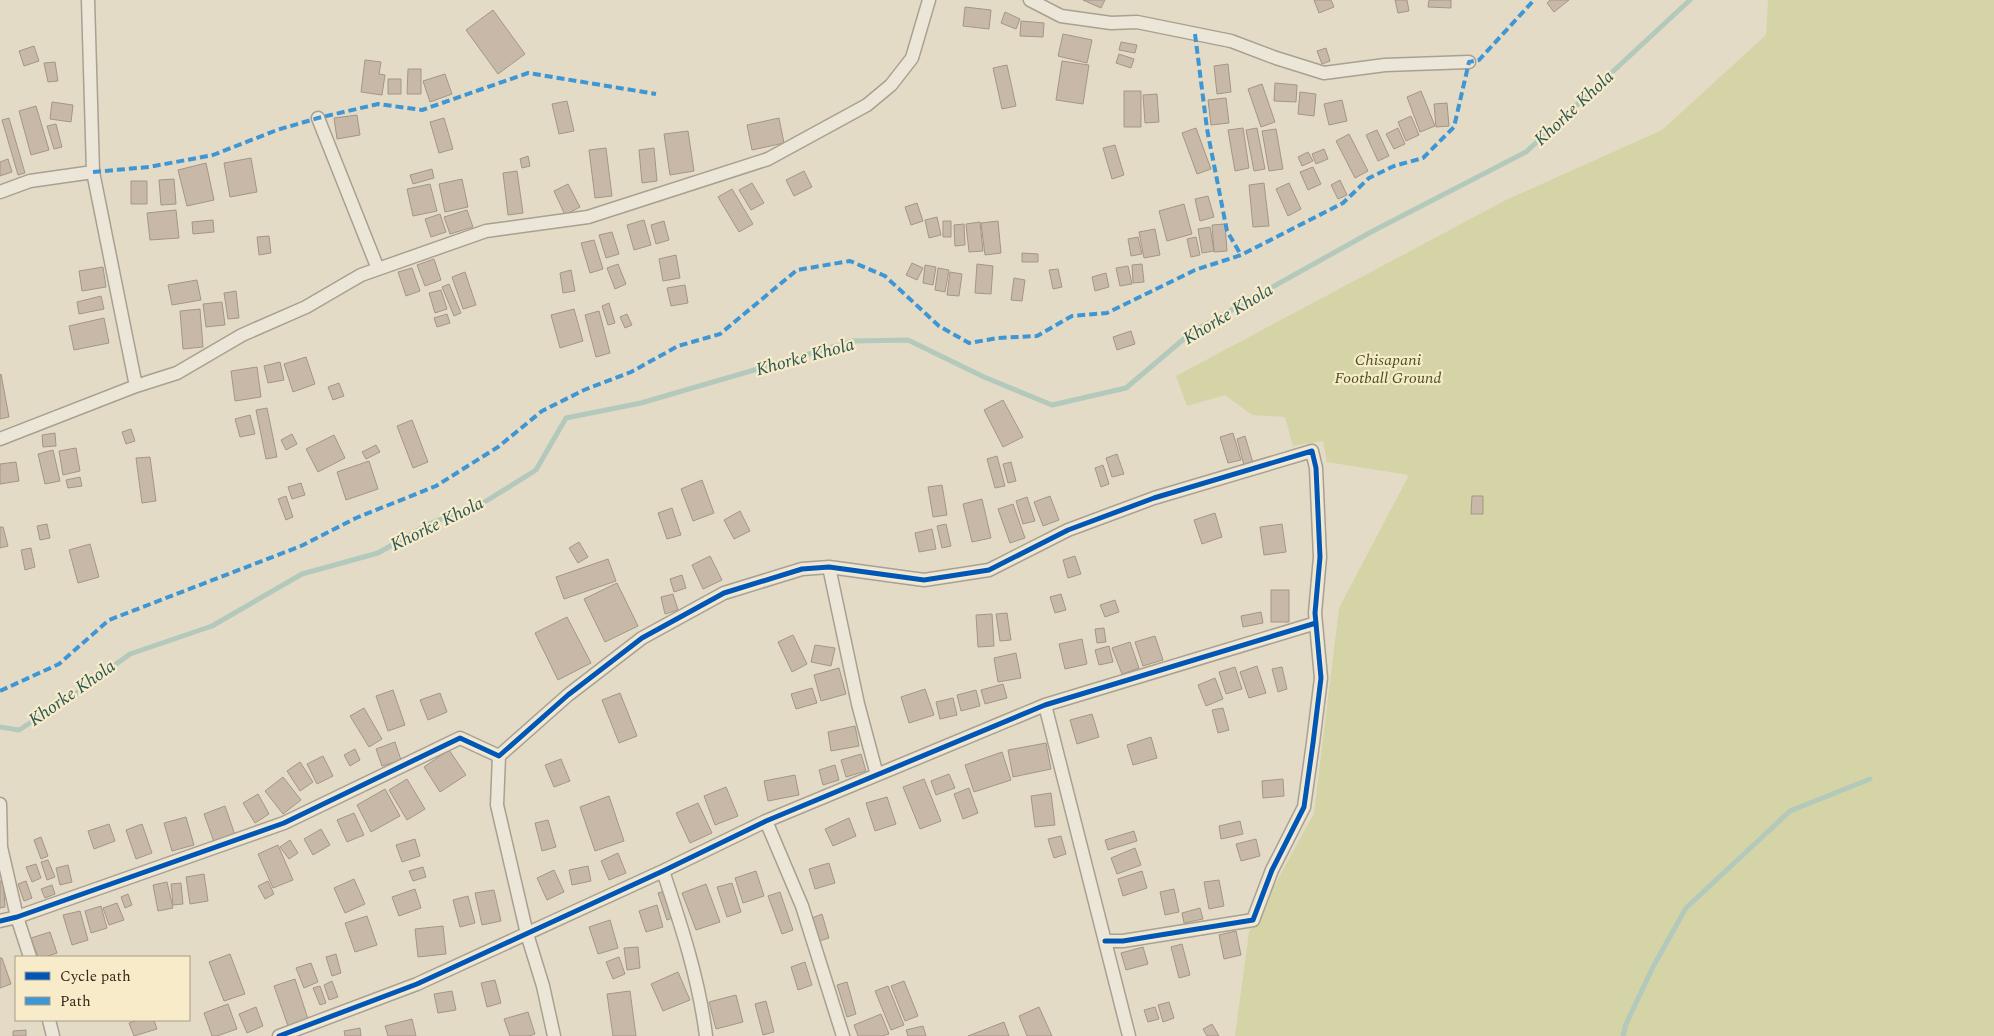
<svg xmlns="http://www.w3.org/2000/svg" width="1994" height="1036" font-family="Spectral,serif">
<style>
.green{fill:#d4d4a7}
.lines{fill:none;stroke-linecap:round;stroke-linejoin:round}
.stream{stroke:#b3c9bc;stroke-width:5}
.building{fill:#c8b8a7;stroke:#a49686}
.minor-casing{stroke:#a8a091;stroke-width:15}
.minor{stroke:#ece6d9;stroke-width:12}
.quiet{stroke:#3e96d4;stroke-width:4;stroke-dasharray:8 4;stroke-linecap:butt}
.cycleway-casing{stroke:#f8ebc9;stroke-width:8}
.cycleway{stroke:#0057b8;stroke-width:5}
.labels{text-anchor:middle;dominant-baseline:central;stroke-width:4.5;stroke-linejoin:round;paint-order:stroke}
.park-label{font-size:16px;font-style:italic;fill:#46541e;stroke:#f8ebc9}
.water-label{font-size:18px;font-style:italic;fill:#275755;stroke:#f8ebc9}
</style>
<rect width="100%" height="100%" fill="#e4dbc6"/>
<path class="green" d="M1768,0H1994V1036H1235L1249,932L1314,813L1339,608L1409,475L1327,462L1323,441L1293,446L1285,417L1252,415L1225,395L1187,406L1176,376L1504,201L1662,130L1766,35Z"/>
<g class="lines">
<path class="stream" d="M0,727L19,730L75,694L130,654L212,626L302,574L378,553L431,523L483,503L536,470L566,418L641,403L853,341L908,340L984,377L1052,405L1126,388L1192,332L1371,232L1526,152L1690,0
M1623,1036L1626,1024L1654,965L1686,908L1790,811L1870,779"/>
</g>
<path class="building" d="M1083,0H1105L1101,8Z
M1314,0H1331L1334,7L1319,13Z
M1395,0H1407L1409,11L1398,13Z
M1429,0H1451V8L1428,7Z
M1550,0H1569L1554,12L1547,3Z
M965,7L991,10L989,29L963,26Z
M493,10L525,54L498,74L466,30Z
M1005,12L1020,19L1016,29L1001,23Z
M1021,21L1044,23L1043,37L1020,36Z
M1063,34L1092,40L1087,63L1058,56Z
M1121,42L1137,45L1135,53L1119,50Z
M34,46L39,61L24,66L19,51Z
M1326,48L1330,61L1322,64L1317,51Z
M1119,54L1134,59L1131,68L1116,63Z
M365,60L381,62L379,74L385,75L382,95L361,92Z
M1062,61L1089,65L1083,104L1056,100Z
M55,62L58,81L48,82L44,63Z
M1228,64L1231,92L1217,94L1214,66Z
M1007,65L1016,106L1002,109L993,68Z
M408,69H421V94H407Z
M445,74L452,94L430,102L423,81Z
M388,79H401V94H388Z
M1275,83L1297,85L1296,102L1274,101Z
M1262,84L1275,122L1261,127L1248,89Z
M1124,91H1141V127H1124Z
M1421,91L1435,126L1420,132L1407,97Z
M1300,92L1316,94L1314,116L1298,114Z
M1157,94L1159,122L1145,123L1143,95Z
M1226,98L1229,123L1211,125L1208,100Z
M1342,100L1347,121L1329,125L1324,104Z
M567,101L574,131L559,134L552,104Z
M52,102L73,105L71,122L50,119Z
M1447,103L1449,126L1436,127L1434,104Z
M36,106L49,150L31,155L19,111Z
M357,115L360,135L337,139L334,118Z
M1411,116L1419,135L1406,141L1398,122Z
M9,118L25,173L18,175L2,120Z
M444,118L453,149L439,153L430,122Z
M779,118L784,143L752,150L747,125Z
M56,124L62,147L54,149L47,126Z
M1196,128L1211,169L1197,174L1182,133Z
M1243,128L1249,168L1235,171L1228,130Z
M1257,128L1265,169L1254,171L1246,130Z
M1398,128L1405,144L1394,149L1386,134Z
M1276,129L1283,169L1269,171L1262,131Z
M1377,130L1389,156L1378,161L1366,135Z
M688,131L694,171L670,175L664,134Z
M1349,134L1368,171L1355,178L1336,141Z
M1115,145L1124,175L1112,179L1103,148Z
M606,148L612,196L595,198L589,150Z
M654,148L657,181L642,183L639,150Z
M1324,149L1328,159L1316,164L1312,154Z
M1308,152L1313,161L1302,166L1298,157Z
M528,156L530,166L522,168L520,159Z
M251,158L257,192L230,197L224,163Z
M8,159L12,172L0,176V162Z
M206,163L214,200L187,206L178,170Z
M1313,167L1321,184L1308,190L1300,172Z
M432,169L434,178L413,184L410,175Z
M517,171L523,213L508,215L503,173Z
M804,171L812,187L794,196L786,180Z
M174,179L176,204L161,205L159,180Z
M462,179L468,207L445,212L439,184Z
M1340,180L1347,195L1338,199L1331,185Z
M131,181H147V204H131Z
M752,183L764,203L751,210L739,190Z
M1264,183L1269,226L1253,227L1249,185Z
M1289,183L1301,209L1288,216L1276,189Z
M430,184L437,211L413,216L407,189Z
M568,184L580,207L565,215L554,191Z
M732,189L753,224L739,232L718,197Z
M1208,196L1214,217L1200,221L1195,199Z
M917,203L923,221L911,225L905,207Z
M1184,204L1192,234L1167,241L1159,211Z
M176,210L179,238L150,240L147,213Z
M467,210L473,227L450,234L444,217Z
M440,214L446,232L431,237L425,219Z
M937,217L941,235L929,238L925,220Z
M213,220L214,232L193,234L192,222Z
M644,220L651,245L634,250L627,225Z
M664,221L669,240L656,244L651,225Z
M943,221H951V237H943Z
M998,221L1001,253L985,255L981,223Z
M980,222L983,251L969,252L966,224Z
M964,224L965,245L955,246L954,225Z
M1225,224L1227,251L1214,252L1212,225Z
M1210,227L1214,251L1202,253L1198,229Z
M1155,229L1160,255L1144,258L1139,232Z
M612,232L619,254L606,258L599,235Z
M269,236L271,253L259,255L257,237Z
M1138,237L1142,254L1131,256L1128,239Z
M1196,237L1200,255L1191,257L1187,239Z
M594,240L603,269L590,273L581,243Z
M1022,253L1038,254V262H1022Z
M676,255L680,278L663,281L659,259Z
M434,259L441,280L425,286L417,265Z
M912,263L923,268L917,280L906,275Z
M618,264L626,284L615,289L607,268Z
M977,264L993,266L991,294L975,293Z
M1142,264L1144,282L1133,283L1132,265Z
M925,265L936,267L933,285L923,283Z
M1128,266L1132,284L1120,286L1116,268Z
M103,267L106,287L82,291L79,271Z
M412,268L420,291L406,296L398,272Z
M938,268L949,270L945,292L935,290Z
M1058,269L1062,287L1053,289L1049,270Z
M571,270L575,291L563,293L560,273Z
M465,272L476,305L463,309L452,277Z
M950,272L962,274L959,296L947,295Z
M1106,273L1109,287L1095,291L1092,277Z
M1014,278L1025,280L1022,301L1011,300Z
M197,280L201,300L172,305L168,285Z
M449,284L461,313L454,316L442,287Z
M685,285L688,303L671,306L667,288Z
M441,290L447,309L435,313L429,293Z
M236,291L239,318L228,319L224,293Z
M101,296L104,309L79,314L77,302Z
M222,302L225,325L206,327L203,304Z
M609,303L615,323L608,325L602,306Z
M200,309L203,347L183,349L180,311Z
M574,309L583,341L560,348L551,315Z
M599,311L610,353L596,357L585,315Z
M447,314L450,323L437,327L434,318Z
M627,314L632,325L625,328L620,317Z
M104,318L109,343L74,350L69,326Z
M1131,331L1135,344L1117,350L1113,337Z
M306,357L315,384L293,392L284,364Z
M280,362L284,380L268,383L264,366Z
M257,367L261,397L235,401L231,371Z
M1,374L9,417L0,419V375Z
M339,383L344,396L333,400L328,387Z
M1003,400L1023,437L1003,447L984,410Z
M267,408L277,457L266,459L256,410Z
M250,415L255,434L240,437L235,419Z
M412,420L428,462L413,468L397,426Z
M131,429L135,441L126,444L122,432Z
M55,433L56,446L43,447L42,435Z
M1233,433L1241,460L1228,463L1220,437Z
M292,434L297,444L286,450L281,440Z
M334,435L345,458L318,472L306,449Z
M1245,436L1253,463L1244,465L1237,439Z
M376,445L380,452L366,459L362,452Z
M76,448L80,471L63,475L59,451Z
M53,450L60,481L45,484L38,454Z
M1117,454L1124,474L1112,477L1106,458Z
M997,456L1005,486L995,488L987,459Z
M150,457L156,501L142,503L136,458Z
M369,461L378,489L346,500L337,472Z
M16,462L19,481L0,484V464Z
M1011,462L1016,481L1008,483L1003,464Z
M1103,465L1109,484L1101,487L1095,468Z
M80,477L82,486L68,488L66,480Z
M702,480L714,513L693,521L681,489Z
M301,483L305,495L292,499L288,487Z
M942,485L947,515L933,517L928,487Z
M286,496L293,517L286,520L278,499Z
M1050,496L1059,520L1043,526L1034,502Z
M1472,496H1483V514H1471Z
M1027,497L1035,521L1023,524L1016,501Z
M982,499L991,538L972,542L963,504Z
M1013,504L1025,538L1010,543L998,509Z
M672,508L681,535L667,539L658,513Z
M740,511L750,531L734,539L724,520Z
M1215,513L1222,537L1202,544L1194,520Z
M47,524L50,538L40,540L37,526Z
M946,524L951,546L942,548L937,526Z
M1282,524L1286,552L1264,555L1260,527Z
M0,527H3L8,546L0,548Z
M932,529L936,549L919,552L915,533Z
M579,542L588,557L578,563L569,548Z
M90,544L99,577L78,583L69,550Z
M31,548L35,567L25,570L21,550Z
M710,556L722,580L703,589L692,565Z
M1075,556L1081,574L1068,578L1063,560Z
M608,559L616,581L564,599L556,577Z
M682,575L686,588L674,592L670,579Z
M617,583L638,626L605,642L584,599Z
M1271,590H1289V622H1271Z
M673,594L678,610L665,614L661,597Z
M1061,594L1066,610L1055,613L1050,597Z
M1115,600L1119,612L1105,617L1100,605Z
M1261,612L1263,623L1243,627L1241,616Z
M1007,613L1011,640L1000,641L996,614Z
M992,614L994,646L978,647L976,615Z
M567,617L591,663L558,680L535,633Z
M1104,628L1106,642L1097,643L1095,629Z
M793,635L807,664L792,672L778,642Z
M1155,636L1163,660L1143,666L1135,642Z
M1082,639L1087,664L1065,669L1059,644Z
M1130,642L1139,668L1122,674L1112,648Z
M815,645L835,648L831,666L811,662Z
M1109,646L1113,662L1099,665L1095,650Z
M1016,653L1021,678L998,682L994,658Z
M1257,666L1266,693L1249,698L1240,672Z
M1235,667L1242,689L1226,694L1219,672Z
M1282,667L1287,689L1278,692L1272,669Z
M839,668L846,694L821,701L814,675Z
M1215,678L1223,699L1206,706L1198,685Z
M1003,684L1007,698L985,704L981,690Z
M812,688L817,703L796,709L791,694Z
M925,689L934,715L909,723L901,697Z
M393,690L405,725L388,731L376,696Z
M976,690L980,706L961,711L957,695Z
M440,693L447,712L428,720L420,700Z
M620,693L637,736L619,743L602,700Z
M953,698L957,715L940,719L936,702Z
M364,708L382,739L369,747L350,716Z
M1223,708L1229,730L1218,733L1212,710Z
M1092,714L1099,737L1077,744L1070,720Z
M855,726L859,746L831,751L828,732Z
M1151,737L1157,758L1133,765L1127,745Z
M395,742L401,760L382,766L376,749Z
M1046,743L1051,769L1013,777L1008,750Z
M355,749L360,760L350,766L344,755Z
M449,750L466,775L440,792L424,767Z
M1002,752L1011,780L974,792L965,765Z
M861,754L866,771L846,777L841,760Z
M323,756L333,776L317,784L307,764Z
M561,759L570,781L554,787L545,765Z
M300,762L313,782L300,791L287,771Z
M835,765L839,780L823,785L819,770Z
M949,774L955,788L936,795L931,781Z
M795,775L799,795L768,801L764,781Z
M283,777L301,800L283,814L265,791Z
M407,779L425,809L407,820L389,790Z
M924,779L941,821L920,829L903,787Z
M1283,779L1284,796L1263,798L1262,781Z
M726,787L738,816L715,825L704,796Z
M969,788L978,813L963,819L954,794Z
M385,789L400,816L371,832L357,805Z
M1051,793L1055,825L1035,827L1031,796Z
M258,794L269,814L255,823L243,803Z
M609,796L624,841L595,851L580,807Z
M887,797L896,824L875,831L866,803Z
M698,803L712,833L690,843L676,813Z
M225,806L235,835L214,842L204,814Z
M354,813L364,835L347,842L337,820Z
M186,817L194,845L172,851L164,823Z
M849,818L856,836L833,846L825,829Z
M548,820L556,847L542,851L535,823Z
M1240,821L1243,834L1221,839L1219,826Z
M109,824L115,841L94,849L88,831Z
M142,824L152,853L136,859L126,830Z
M321,829L330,845L313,855L304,839Z
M1134,831L1137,841L1108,850L1105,840Z
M1061,836L1066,854L1054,858L1048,839Z
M41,837L48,856L41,859L34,840Z
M415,839L420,856L402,862L396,845Z
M1256,839L1260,856L1241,861L1236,844Z
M290,840L298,853L289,859L280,847Z
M278,845L293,880L273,888L258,854Z
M1135,848L1141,865L1117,874L1111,858Z
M618,853L626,873L609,880L601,861Z
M48,860L55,877L47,880L41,862Z
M829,863L835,883L815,889L809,869Z
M36,864L41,878L32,882L26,867Z
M68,865L72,882L60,885L56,868Z
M588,866L591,881L572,885L569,870Z
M423,867L426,877L413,881L409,871Z
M554,870L564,892L547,900L537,878Z
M756,871L764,896L743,903L735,878Z
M1142,871L1147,888L1123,896L1118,879Z
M204,874L208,901L190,904L186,877Z
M354,879L365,904L345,913L334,888Z
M1219,880L1224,906L1209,909L1204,882Z
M0,881H3L5,907L0,908Z
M26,881L32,898L24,901L18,884Z
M268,881L274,894L265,899L258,886Z
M167,882L173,908L158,911L153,885Z
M181,883L183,904L173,905L171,884Z
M732,883L741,912L727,917L717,887Z
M706,884L720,922L696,930L682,893Z
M52,885L55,894L45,898L41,889Z
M415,889L421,908L399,916L392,897Z
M1174,889L1179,912L1165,915L1160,892Z
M494,890L501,921L482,925L475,893Z
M667,890L675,917L667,920L658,893Z
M780,892L793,930L782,934L768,896Z
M128,894L132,905L125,908L121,897Z
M468,896L475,923L460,927L453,900Z
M117,903L124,920L109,925L103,908Z
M657,905L663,927L646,932L639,911Z
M101,906L107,928L91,933L85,911Z
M1200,908L1203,919L1184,923L1182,913Z
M80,911L88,940L72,945L63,915Z
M822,914L829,938L819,941L812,918Z
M367,916L377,945L355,952L345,923Z
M610,920L618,948L598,954L589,927Z
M443,926L446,954L418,957L415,929Z
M1236,931L1241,955L1224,959L1219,935Z
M50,932L57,953L45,957H38L31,938Z
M1182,944L1190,975L1179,978L1171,947Z
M638,947L640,968L627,970L624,948Z
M1143,947L1148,964L1126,970L1121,953Z
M230,954L245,994L224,1001L209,962Z
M336,954L341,973L332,976L326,957Z
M619,957L625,974L613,979L606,962Z
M0,958H2L11,984L0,988Z
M805,962L812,985L798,990L791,967Z
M311,963L318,982L304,988L296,968Z
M678,972L690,1000L663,1011L651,984Z
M295,979L308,1019L288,1026L274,986Z
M495,980L501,1003L487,1007L481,983Z
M332,981L338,997L329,1000L324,985Z
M904,981L918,1016L905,1021L891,986Z
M847,982L856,1014L847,1017L837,985Z
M320,986L326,1003L320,1005L313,988Z
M888,986L904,1025L891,1030L875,991Z
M452,991L456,1010L438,1013L434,994Z
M630,991L636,1036H613L607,994Z
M736,995L743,1022L716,1029L709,1002Z
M766,1001L774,1032L763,1035L755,1004Z
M1169,1002L1174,1018L1163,1022L1158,1005Z
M228,1004L237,1029L217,1036H212L204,1013Z
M256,1007L263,1026L247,1033L239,1014Z
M1039,1007L1052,1036H1027L1019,1016Z
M1155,1007L1159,1019L1148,1022L1144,1010Z
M528,1012L535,1034L529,1036H510L504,1019Z
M881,1014L889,1034L882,1036H858L854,1025Z
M412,1019L416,1036H388L385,1026Z
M138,1020H154L157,1029L134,1036L129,1023Z
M1004,1022L1009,1036H968Z
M1212,1024L1219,1036H1207L1203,1029Z
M923,1026L926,1036H908L906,1030Z
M360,1028L361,1036H345L344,1031Z
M26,1030V1036H13V1031Z"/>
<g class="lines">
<defs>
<path id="minor" d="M88,0L93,172L136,386
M1030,0L1061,16L1111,23L1137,22L1231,41L1276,58L1324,73L1385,65L1469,62
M318,118L378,269
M0,192L30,181L93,172
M0,439L136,386L177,373L242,335L306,307L361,275L378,269L486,231L588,217L768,159L867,105L891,85L912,58L929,0
M829,567L858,704L877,775
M1045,705L1129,1036
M499,756L497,805L527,934L543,986L554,1036
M0,804L1,847L17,917L30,957
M766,821L802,906L843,1036
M663,871C681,925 699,979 706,1036
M0,921L17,917L284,823L460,738L499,756L568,695L642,638L724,593L802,569L829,567L924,580L989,570L1068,530L1154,498L1312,451L1316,468L1320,557L1315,613L1321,678L1313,743L1304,807L1272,870L1253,920L1123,941H1105
M49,1020L53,1036
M279,1036L417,984L663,871L766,821L1045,705L1316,623"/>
</defs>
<use href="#minor" class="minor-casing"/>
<use href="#minor" class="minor"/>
<path class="quiet" d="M1195,34L1207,129L1227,231L1241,255
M93,172L149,167L213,155L277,130L318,118L378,104L422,110L528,73L656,94
M0,691L59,664L109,620L301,546L356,518L436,486L498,447L542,411L584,390L631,372L678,346L720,334L797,270L850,261L885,276L939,326L969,343L998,338L1037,336L1072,316L1107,313L1195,270L1241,255L1343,203L1369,178L1394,166L1423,158L1454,127L1469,62L1479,60L1534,0"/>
<defs>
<path id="cycleway" d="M0,921L17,917L284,823L460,738L499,756L568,695L642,638L724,593L802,569L829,567L924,580L989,570L1068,530L1154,498L1312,451L1316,468L1320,557L1315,613L1321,678L1313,743L1304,807L1272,870L1253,920L1123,941H1105
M279,1036L417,984L663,871L766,821L1045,705L1316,623"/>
</defs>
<use href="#cycleway" class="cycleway-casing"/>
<use href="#cycleway" class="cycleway"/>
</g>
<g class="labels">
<g class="park-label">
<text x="1388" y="360">Chisapani<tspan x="1388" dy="18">Football Ground</tspan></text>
</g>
<g class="water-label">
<text transform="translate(1574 108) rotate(-43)">Khorke Khola</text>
<text transform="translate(1228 314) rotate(-31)">Khorke Khola</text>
<text transform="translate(805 357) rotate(-15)">Khorke Khola</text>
<text transform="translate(437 524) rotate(-26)">Khorke Khola</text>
<text transform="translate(72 693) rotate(-35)">Khorke Khola</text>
</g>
</g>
<rect x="15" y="956" width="175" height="65" fill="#f8ebc9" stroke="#aa9d83"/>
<rect x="25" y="972" width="25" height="8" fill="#0057b8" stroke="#aa9d83"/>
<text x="60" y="981" font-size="15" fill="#362719">Cycle path</text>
<rect x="25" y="997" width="25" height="8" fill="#3e96d4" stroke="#aa9d83"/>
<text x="60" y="1006" font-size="15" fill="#362719">Path</text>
</svg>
